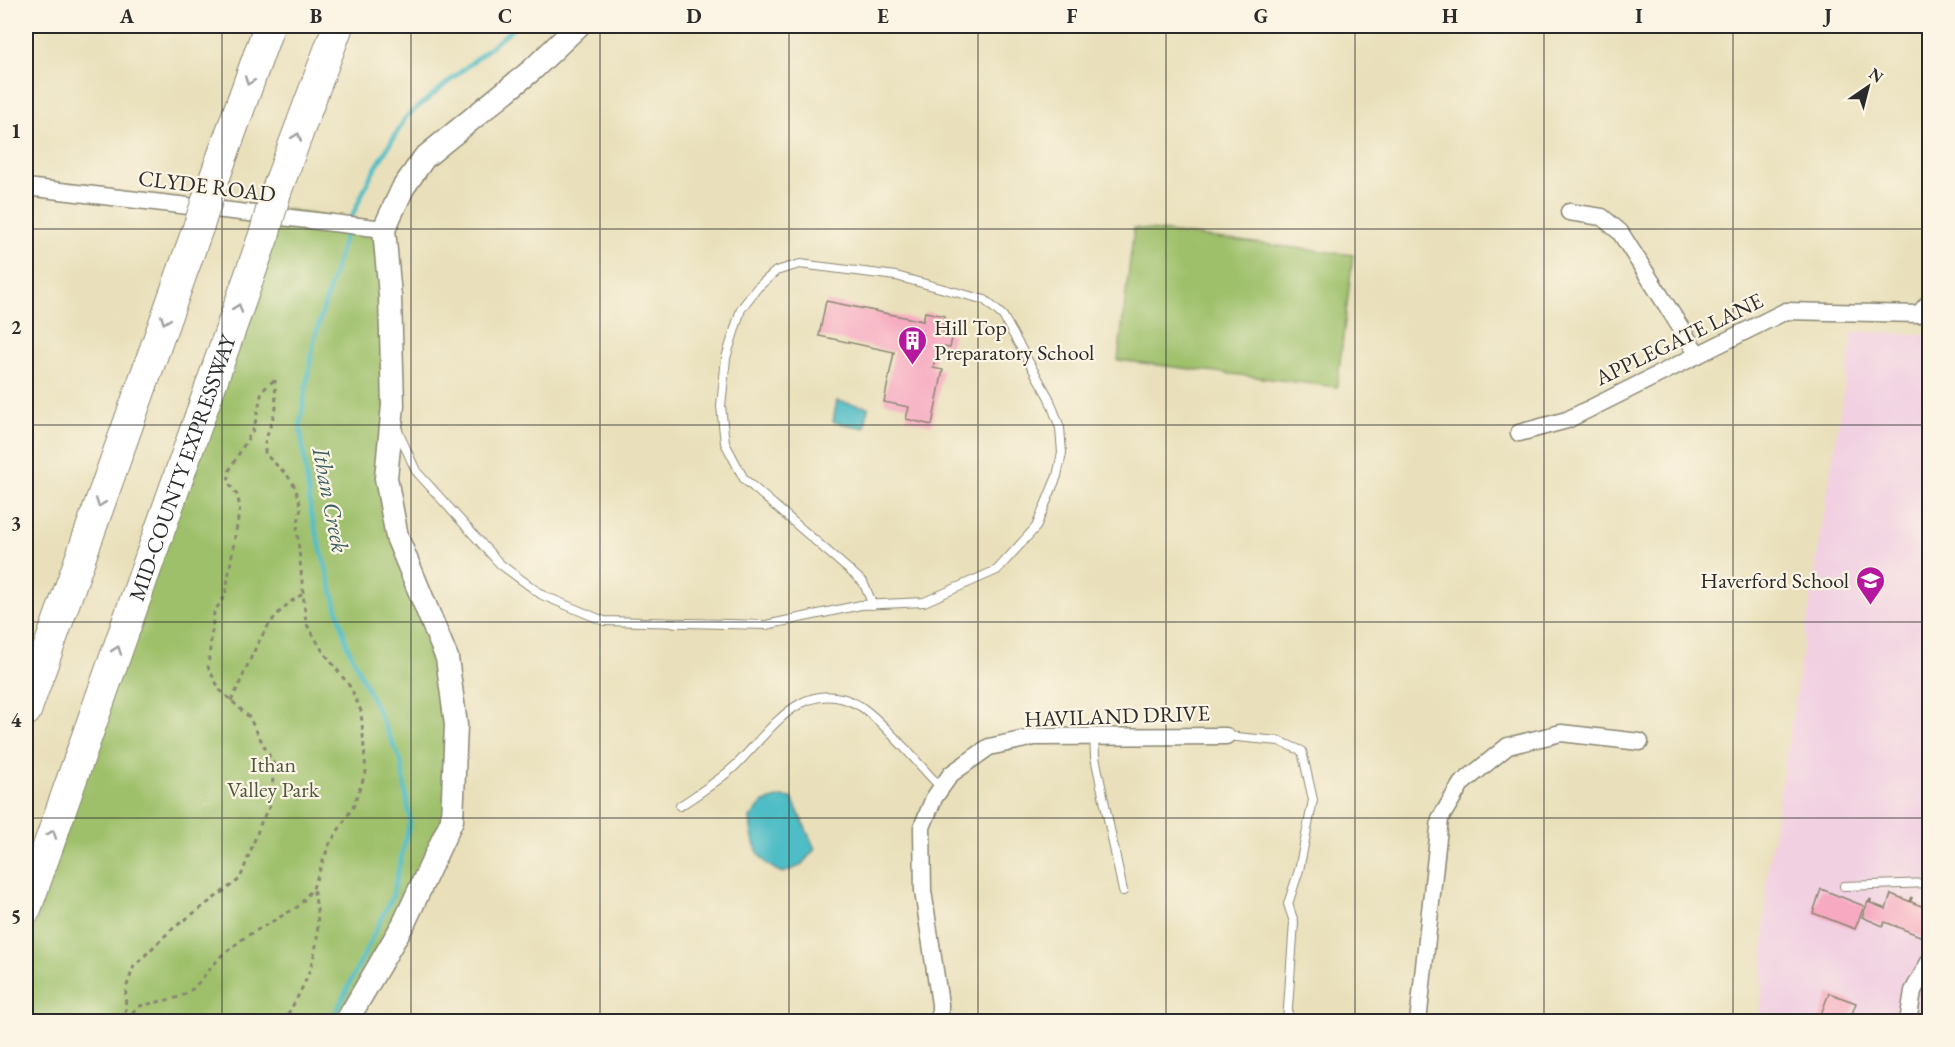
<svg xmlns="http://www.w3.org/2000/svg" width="1955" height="1047" font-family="'EB Garamond',serif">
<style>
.built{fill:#f1d0e2}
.green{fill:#9ec06a;stroke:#64764a;stroke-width:1.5}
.water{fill:#4fbdc6;stroke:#3d7478;stroke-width:1.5}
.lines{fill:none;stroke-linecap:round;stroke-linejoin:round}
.stream{stroke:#4fbdc6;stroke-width:4.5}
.building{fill:#f6a9c0}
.lane-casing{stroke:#8a8673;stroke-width:10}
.street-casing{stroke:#8a8673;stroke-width:19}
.secondary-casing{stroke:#8a8673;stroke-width:25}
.highway-casing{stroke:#8a8673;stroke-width:32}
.path{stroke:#8a8673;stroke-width:3;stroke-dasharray:4.5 4.5;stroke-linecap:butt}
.lane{stroke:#fff;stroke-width:8}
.street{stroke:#fff;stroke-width:16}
.secondary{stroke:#fff;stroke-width:22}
.highway{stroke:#fff;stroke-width:30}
.highway-bridge-casing{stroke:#8a8673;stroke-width:32;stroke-linecap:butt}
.highway-bridge{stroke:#fff;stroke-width:30}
.oneway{stroke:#a0a0a0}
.grid{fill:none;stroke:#2b2b2b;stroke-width:1.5;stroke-opacity:0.55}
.labels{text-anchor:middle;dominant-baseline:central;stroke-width:4.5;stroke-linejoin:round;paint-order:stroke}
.street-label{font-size:22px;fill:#2b2b2b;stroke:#fcf5e5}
.poi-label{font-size:22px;fill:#2b2b2b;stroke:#fcf5e5;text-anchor:start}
.park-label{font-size:22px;fill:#4e583e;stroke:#fcf5e5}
.water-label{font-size:24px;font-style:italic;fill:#385e61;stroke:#fcf5e5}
.neatline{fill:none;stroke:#2b2b2b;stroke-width:2}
.grid-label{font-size:20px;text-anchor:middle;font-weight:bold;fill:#2b2b2b}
</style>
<rect width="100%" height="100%" fill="#fcf5e5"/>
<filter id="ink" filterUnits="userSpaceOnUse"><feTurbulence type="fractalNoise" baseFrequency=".0167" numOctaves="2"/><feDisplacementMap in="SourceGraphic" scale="12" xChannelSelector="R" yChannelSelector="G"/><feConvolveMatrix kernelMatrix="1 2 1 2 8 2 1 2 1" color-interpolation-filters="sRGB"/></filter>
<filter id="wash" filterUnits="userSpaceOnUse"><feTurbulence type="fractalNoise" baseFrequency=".008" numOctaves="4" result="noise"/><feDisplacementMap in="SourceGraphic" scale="24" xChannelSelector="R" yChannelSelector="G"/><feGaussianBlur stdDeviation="1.35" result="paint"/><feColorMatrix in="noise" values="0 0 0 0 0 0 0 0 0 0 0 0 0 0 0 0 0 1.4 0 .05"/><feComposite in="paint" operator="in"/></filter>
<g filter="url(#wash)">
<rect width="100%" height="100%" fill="#e9e0bb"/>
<path class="built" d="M1853,331L1929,335V1021L1760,1022L1767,875Z"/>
<path class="green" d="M271,206L384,229L386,478L447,658L452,820L345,1021L26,1022V950Z
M1134,228L1353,255L1337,387L1118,360Z"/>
<path class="water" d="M837,401L868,407L865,428L833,422Z
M782,797L792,798L815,849L800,866L783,873C757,864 752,843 750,818L764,802Z"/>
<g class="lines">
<path class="stream" d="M350,221L369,179L406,117L516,26
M331,1022L392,897L410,821L401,761L347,645L311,513L300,424L314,340L347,229"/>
</g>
<g id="blocks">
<path class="building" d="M826,301L923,321L925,312L945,316L942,331L953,333L950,348L938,346L933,368L943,370L932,425L906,419L909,407L884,402L894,352L819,336Z
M1821,889L1864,906L1855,929L1813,913Z
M1891,894L1929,909V926L1925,938L1885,922L1883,926L1862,917L1868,902L1886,909Z
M1829,993L1856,1003L1849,1022H1818Z"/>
</g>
</g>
<g filter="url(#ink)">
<use href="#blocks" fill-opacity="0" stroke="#8a8673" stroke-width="1.5"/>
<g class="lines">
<defs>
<path id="lane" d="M397,429L416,471L500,564L542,595L604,621L766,625L861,605L924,602L997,570L1036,527L1057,476L1062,453L1060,428L1049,398L1003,316L985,300L896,276L800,264L776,271L757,288L741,309L726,358L721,406L725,443L744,479L863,582L873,605
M1094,735L1095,757L1123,891
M1226,736L1279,741L1302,751L1313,800L1299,870L1288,904L1294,922L1287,1022
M680,806C699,793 719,781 736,765C770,732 803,673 860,706C882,720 921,767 941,788
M1844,886L1930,883"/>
<path id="street" d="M26,187L384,229
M1569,212L1602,217L1620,232L1698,355
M1519,433L1567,420L1786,311L1919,314L1930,301
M940,1022V1004L923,891L922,827L934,798L951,774L989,747L1035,737L1226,736
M1418,1022L1440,819L1461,784L1508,746L1561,733L1640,742
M1908,1022L1913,991L1930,960"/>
<path id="secondary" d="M346,1022L404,923L452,820L456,725L447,658L397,537L386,478L393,405L390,296L384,229L403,188L424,158L532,70L578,26"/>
<g id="highway">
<path d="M212,185L269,26"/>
<path d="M276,192L338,26"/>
<path d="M26,711L199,225"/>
<path id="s1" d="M26,909L265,232"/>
</g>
</defs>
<use href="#lane" class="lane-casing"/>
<use href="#street" class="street-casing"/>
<use href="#secondary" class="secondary-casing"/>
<use href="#highway" class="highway-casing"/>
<path class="path" d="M231,701C252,661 261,617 303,594
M1910,901L1913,894
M1869,903L1873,895
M125,1018L140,1006L180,997L194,988L221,956L245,937L299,906L313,888L329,845L353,807L366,772L361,711L351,688L322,650L306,623L297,529L301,507L295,487L287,475L265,454V442L276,408L275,380
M1849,1020L1853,1022
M125,1022L126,988L134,966L171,930L240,879L262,820L271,804L274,765L249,717L220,690L208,667L214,612L225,596L240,507L237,495L228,482L230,469L254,428L262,391L274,380
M283,1022C311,977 326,941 313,888"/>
<use href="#lane" class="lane"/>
<use href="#street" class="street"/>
<use href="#secondary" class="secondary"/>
<use href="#highway" class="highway"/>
<defs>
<path id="highway-bridge" d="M199,225L212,185
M265,232L276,192"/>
</defs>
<use href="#highway-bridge" class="highway-bridge-casing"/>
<use href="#highway-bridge" class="highway-bridge"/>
</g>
<defs><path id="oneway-chevron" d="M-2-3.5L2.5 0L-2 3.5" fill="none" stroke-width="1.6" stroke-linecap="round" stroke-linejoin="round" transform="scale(1.5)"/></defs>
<g class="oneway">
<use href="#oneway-chevron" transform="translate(249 81) rotate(110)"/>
<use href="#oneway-chevron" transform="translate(297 137) rotate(-70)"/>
<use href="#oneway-chevron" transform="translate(238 308) rotate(-71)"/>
<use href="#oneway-chevron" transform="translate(165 320) rotate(110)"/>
<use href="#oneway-chevron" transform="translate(100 503) rotate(110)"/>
<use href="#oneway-chevron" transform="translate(117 650) rotate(-71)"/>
<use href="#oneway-chevron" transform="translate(52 834) rotate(-71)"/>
</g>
</g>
<path class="grid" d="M222,26V1022M411,26V1022M600,26V1022M789,26V1022M978,26V1022M1166,26V1022M1355,26V1022M1544,26V1022M1733,26V1022M26,229H1930M26,425H1930M26,622H1930M26,818H1930"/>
<defs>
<symbol id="building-pin" viewBox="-11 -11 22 30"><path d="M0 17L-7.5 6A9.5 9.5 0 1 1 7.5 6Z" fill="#b5179e" stroke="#fcf5e5"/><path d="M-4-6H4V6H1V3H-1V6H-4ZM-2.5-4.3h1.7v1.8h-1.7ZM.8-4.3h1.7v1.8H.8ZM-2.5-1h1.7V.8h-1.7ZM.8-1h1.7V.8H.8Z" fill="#fff"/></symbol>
<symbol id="school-pin" viewBox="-11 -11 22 30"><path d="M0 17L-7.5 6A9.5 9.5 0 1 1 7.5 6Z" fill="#b5179e" stroke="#fcf5e5"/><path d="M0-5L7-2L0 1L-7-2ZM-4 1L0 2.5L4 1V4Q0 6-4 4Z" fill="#fff"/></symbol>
</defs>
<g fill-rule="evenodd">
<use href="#building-pin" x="896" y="324" width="33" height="45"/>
<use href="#school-pin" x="1854" y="564" width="33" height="45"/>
</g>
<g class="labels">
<g class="street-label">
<text transform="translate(207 186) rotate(7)">CLYDE ROAD</text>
<text transform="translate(1679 339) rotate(-26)">APPLEGATE LANE</text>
<text stroke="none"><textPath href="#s1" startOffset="468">MID-COUNTY EXPRESSWAY</textPath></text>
<text transform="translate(1117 716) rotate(-2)">HAVILAND DRIVE</text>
</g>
<g class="poi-label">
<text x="934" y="327">Hill Top<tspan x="934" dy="25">Preparatory School</tspan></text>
<text x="1849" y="580" text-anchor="end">Haverford School</text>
</g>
<g class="park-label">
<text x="273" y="764">Ithan<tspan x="273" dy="25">Valley Park</tspan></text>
</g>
<g class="water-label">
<text transform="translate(331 500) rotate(79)">Ithan Creek</text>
</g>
</g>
<rect width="1955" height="1047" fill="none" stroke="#fcf5e5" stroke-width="66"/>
<g transform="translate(1868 87) rotate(35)" stroke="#fcf5e5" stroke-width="4.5" paint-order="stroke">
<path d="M0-4.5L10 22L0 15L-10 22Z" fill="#2b2b2b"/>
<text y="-9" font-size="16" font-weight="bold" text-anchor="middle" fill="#2b2b2b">N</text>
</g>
<rect x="33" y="33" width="1889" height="981" class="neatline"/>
<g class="grid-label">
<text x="127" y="23">A</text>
<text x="316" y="23">B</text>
<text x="505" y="23">C</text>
<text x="694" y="23">D</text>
<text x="883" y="23">E</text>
<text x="1072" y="23">F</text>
<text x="1261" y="23">G</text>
<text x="1450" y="23">H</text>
<text x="1639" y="23">I</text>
<text x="1828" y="23">J</text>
<text x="16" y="138">1</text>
<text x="16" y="334">2</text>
<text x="16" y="530">3</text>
<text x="16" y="727">4</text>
<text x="16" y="923">5</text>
</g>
</svg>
